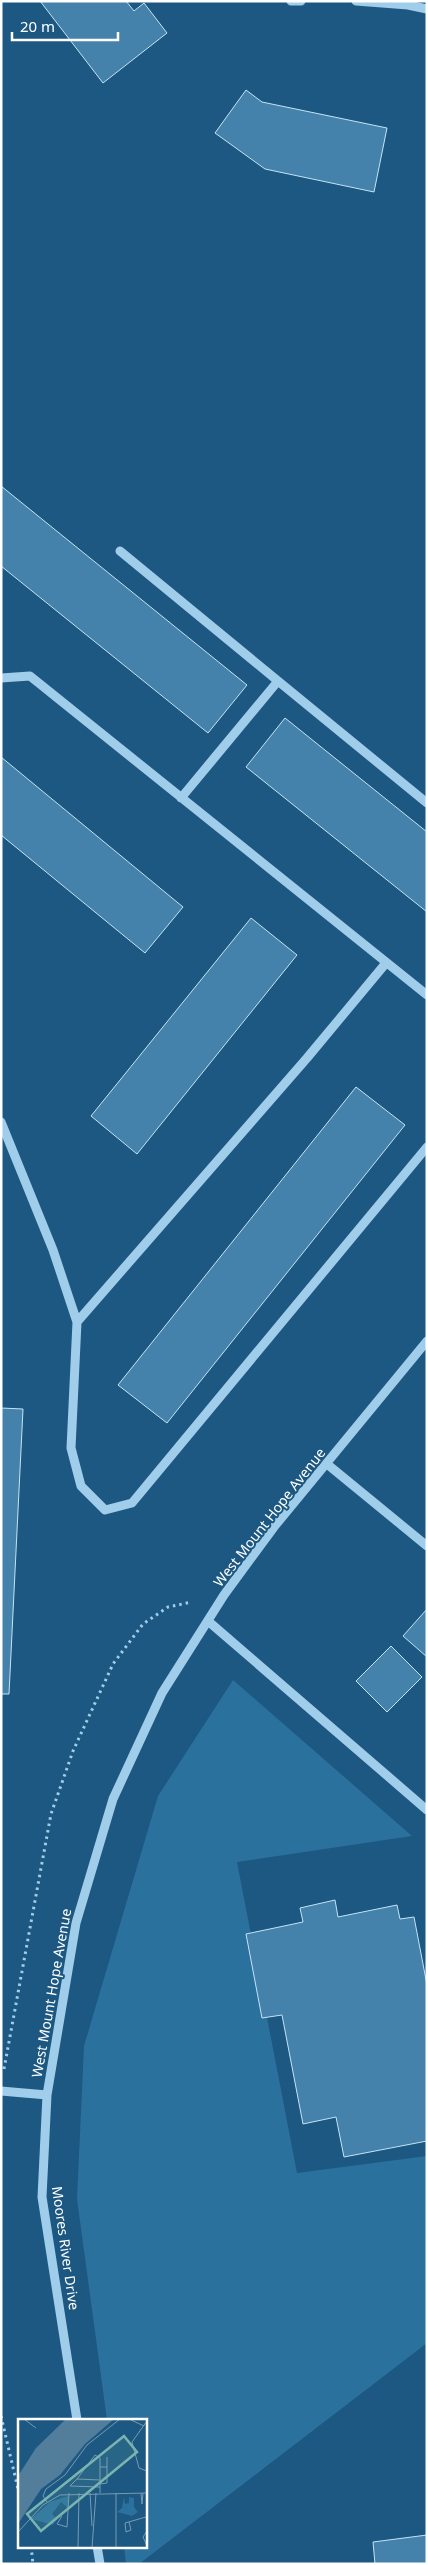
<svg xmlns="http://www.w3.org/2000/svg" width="428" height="2565" font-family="'Noto Sans',sans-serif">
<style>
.green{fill:#2b719e}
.building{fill:#4482ab;stroke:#c5e3f7}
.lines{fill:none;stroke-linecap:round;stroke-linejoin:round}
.path{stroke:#a0cdea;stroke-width:3;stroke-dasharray:2.5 4;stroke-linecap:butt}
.minor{stroke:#a0cdea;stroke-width:9}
.labels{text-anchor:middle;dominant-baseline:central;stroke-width:4;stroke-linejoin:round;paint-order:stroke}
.street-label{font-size:14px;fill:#fff;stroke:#1c5881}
.inset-road{fill:none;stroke:#779bb3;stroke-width:1}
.view{fill:#7bb4af;fill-opacity:0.15;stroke:#7bb4af;stroke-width:2.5}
.inset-edge{fill:none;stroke:#fff;stroke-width:2.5}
</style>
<rect width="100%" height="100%" fill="#1c5881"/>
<path class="green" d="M233,1680L412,1836L237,1862L297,2173L427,2156V2343L139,2564H126L124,2546H145V2420H107L77,2199L84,2046L158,1796Z"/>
<path class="building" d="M40,1H126L134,11L144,3L167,33L103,83Z
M246,90L262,102L387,128L374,192L265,169L215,133Z
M1,486L247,685L208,733L1,566Z
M285,718L427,832V912L246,767Z
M1,757L183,907L145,953L1,835Z
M251,918L297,955L137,1154L91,1116Z
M356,1087L405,1125L167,1423L118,1385Z
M1,1408L23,1409L9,1694H1Z
M427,1609V1657L403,1636Z
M391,1646L422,1677L387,1712L356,1681Z
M335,1900L338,1917L397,1905L400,1919L414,1917L427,1985V2141L344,2157L336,2117L303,2124L282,2015L262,2018L246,1934L303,1922L300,1908Z
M427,2535V2564H375L373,2542Z"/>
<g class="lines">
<path class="path" d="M4,2069L51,1814L73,1751L113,1664L143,1624L168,1607L192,1602
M1,2416L19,2493
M31,2546L33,2564"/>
<path class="minor" d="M291,1H301
M356,1L408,5L427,9
M120,551L278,681L181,798
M1,678L30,676L427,995
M278,681L427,803
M1,1122L53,1250L77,1322L307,1058L386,963
M77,1322L71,1448L81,1486L105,1510L132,1503L427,1147
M327,1464L427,1546
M208,1621L427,1810
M1,2091L47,2095
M77,2420L42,2197L47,2095L76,1923L113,1799L162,1693L224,1595L274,1527L427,1341
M97,2546L100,2564"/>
</g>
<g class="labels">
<g class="street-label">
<text transform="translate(269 1517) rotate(-52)">West Mount Hope Avenue</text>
<text transform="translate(51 1993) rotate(-80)">West Mount Hope Avenue</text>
<text transform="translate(66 2248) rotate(82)">Moores River Drive</text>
</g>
</g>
<g transform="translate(18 2419)">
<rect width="129" height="129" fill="#1c5881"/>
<path d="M50,77V89L43,83L34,95L39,100L35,106L13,100L32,83ZM106,78L107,85L111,84V78L116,79V88L120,93L114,97L99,93L104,89Z" fill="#2b719e"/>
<path d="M48,0H96L67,25L42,56L23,70L0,105V57L18,29Z" fill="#537e9b"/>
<path class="inset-road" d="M6,0L18,9M111,0L126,7M129,2L114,23L121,49L129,52M82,48H89V38M59,60L52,67L82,68M82,61L59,60L77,36L82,39V74M82,65L89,64V48M72,74L74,107M98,74V129M123,74L124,85L125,74M29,83L25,77L28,70L47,56L69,26L102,0M44,97L39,105L49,108L51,74M111,103L113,111L108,113L107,104L128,98M129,112L125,118L129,127M0,113L25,86L42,76L129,74M60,129L61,74M74,129L78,74"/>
<path class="view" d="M106,17L119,33L23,112L9,95Z"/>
<rect width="129" height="129" class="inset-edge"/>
</g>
<rect width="428" height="2565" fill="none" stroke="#ffffff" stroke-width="5"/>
<path d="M12 32v8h106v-8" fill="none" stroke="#ffffff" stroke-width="2.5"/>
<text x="20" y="32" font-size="15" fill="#ffffff" stroke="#1c5881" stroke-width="4" paint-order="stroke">20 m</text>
</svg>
